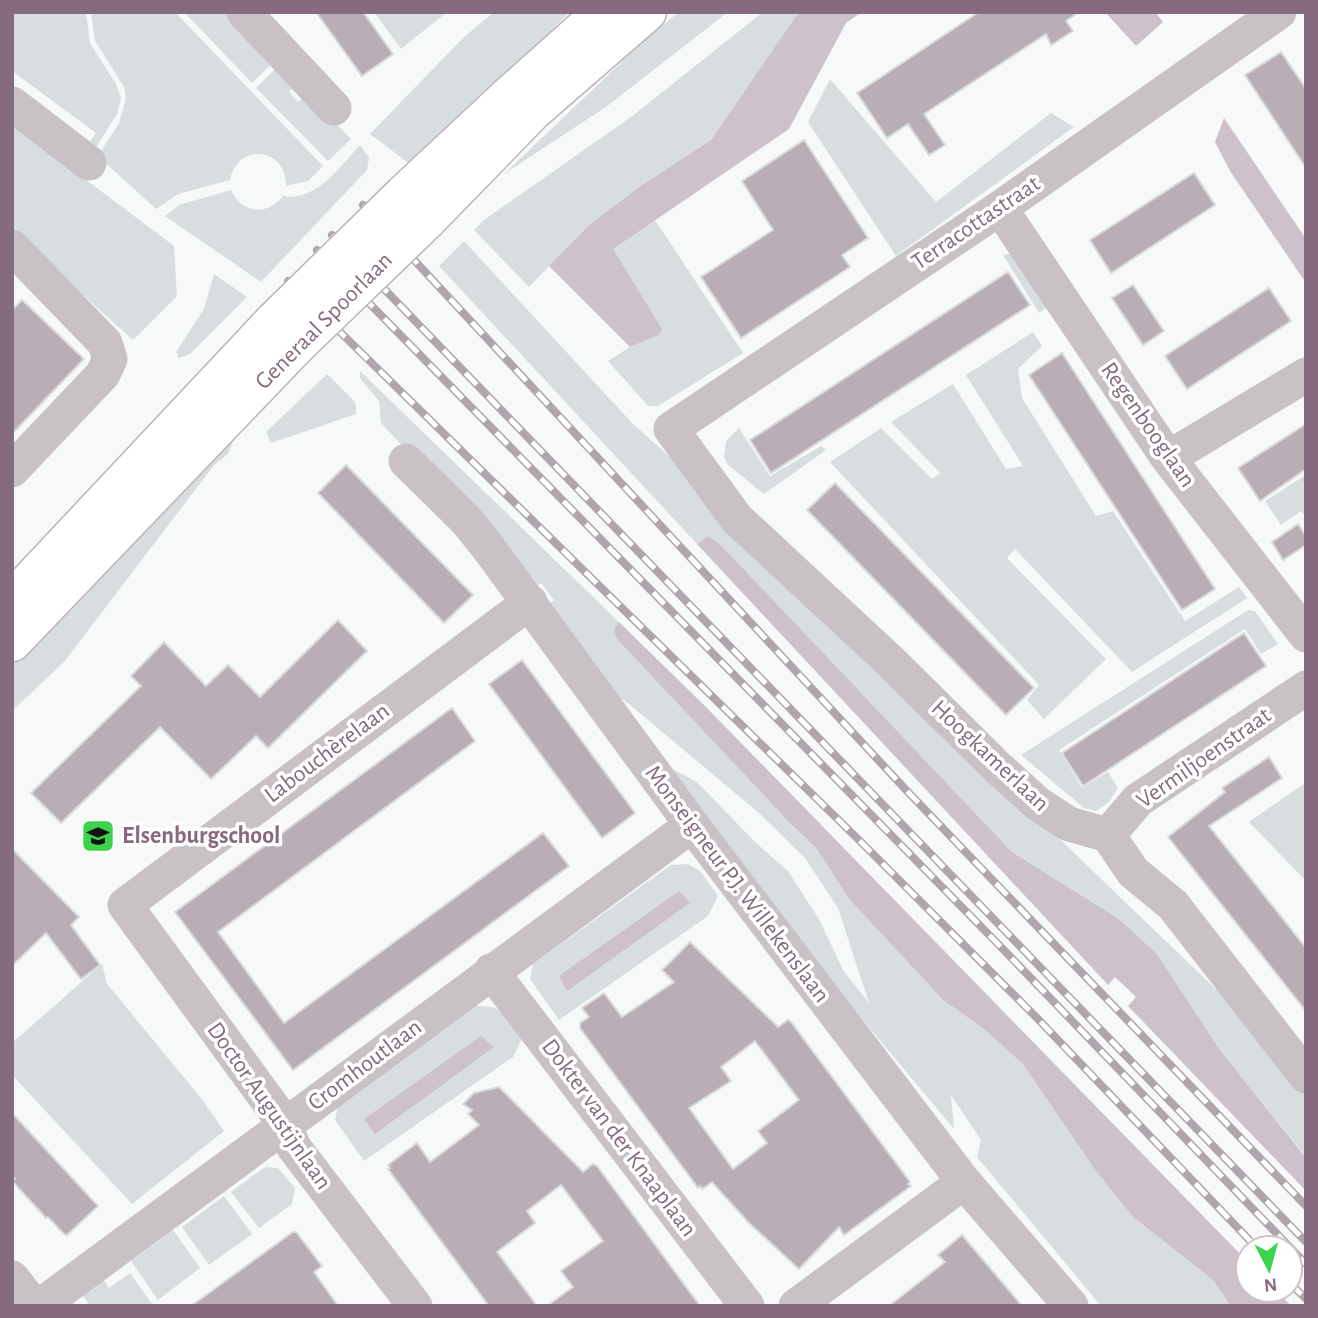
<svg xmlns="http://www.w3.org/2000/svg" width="1318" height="1318" font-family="'Alegreya Sans',sans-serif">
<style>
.green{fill:#d8dddf}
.water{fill:#cdc1cb}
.building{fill:#b9adb6;stroke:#d9dbdb;stroke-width:2;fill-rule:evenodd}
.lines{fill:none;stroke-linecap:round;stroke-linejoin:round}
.major-casing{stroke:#bcb4ba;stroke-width:41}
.minor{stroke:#c8c1c6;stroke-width:35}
.major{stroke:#fff;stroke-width:38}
.rail-casing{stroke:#afa5ac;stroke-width:8}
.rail{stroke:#fff;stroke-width:5;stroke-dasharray:16;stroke-linecap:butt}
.major-bridge-casing{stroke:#bcb4ba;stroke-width:41;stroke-linecap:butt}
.major-bridge{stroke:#fff;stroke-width:38}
.labels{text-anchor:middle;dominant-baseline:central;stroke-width:7;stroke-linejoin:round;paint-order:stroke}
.street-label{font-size:24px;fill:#856b7d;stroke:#fff}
.poi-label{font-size:24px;font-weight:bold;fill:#856b7d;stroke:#fff;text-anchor:start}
</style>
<rect width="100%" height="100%" fill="#f7f9f9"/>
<path class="green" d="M12,12H86L90,43L116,84L121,98L117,114L93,152L86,147L96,133L12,71Z
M91,12H175L323,166L308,181L286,186C287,147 237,142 230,180L178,194L156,209L98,156L119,123L126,98L124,87L95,41Z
M184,12H228L275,61L252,83Z
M374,12H447L401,49Z
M494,12H570L414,167L370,134L463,38Z
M679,12H728L606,107L504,174L648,37Z
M763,12H802L796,16L711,140L639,187L590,224L529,287L474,230L484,220L631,117Z
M279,65L297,83L289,92L298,102L308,94L351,139L328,161L256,88Z
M830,79L936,202L1051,113L1074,127L896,256L808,122Z
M12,124L174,246L177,296L133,340L12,231Z
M360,145L369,158L367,170L261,282L165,216L179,205L231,190C241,214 268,216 283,196C317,202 340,166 360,145Z
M655,220L743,353L658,406H648L608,361L630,347L659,335L612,249Z
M464,241L633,424L698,482L732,524L1306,1076V1157L1220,1050L1157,954L1119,919L1012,852L720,544L708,536L697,544L439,266Z
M1013,253L1055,302L1039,313L1003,255Z
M214,274L247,297L190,354L179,358L176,352L204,309Z
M1033,332L1042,346L1018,369L1022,398L1096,516L1113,511L1185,621L1239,587L1247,598L1132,672L1015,549L1007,558L1106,659L1044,719L1027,700L1039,685L830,462L881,428L932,479L940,473L891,422L953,384L1006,469L1023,466L966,375Z
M360,371L619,622L614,629L616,638L787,820L817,849L849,899L943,1000L983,1027L1022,1063L1096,1171L1133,1217L1213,1280L1231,1306H1101L977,1157L981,1140L951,1095L954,1129L756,892L657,761L697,782L755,842L788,871L820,921L843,970L869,1003L838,908L805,858L758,812L624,700L607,696L548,605L554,600L541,583L534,588L381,423L379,401L360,378Z
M327,374L354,401L356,405V414L271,443L266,432Z
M739,428L770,476L821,446L826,450L764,494L728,465L724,457L726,441Z
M236,434L228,454L214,465L64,662L12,711V663L104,566Z
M1306,475V517L1301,511L1281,525L1265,501Z
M1248,610L1255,611L1278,644L1261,654L1245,629L1059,750L1082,788L1108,772L1118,788L1109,802L1096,811L1084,808L1021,755Z
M1305,783L1306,784V881L1249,822Z
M688,864L700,871L718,896L708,916L559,1020L530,979L533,964L671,865Z
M102,964L107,984L201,1098L224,1131L132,1204L12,1075V1043Z
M476,1006C504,1005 507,1016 523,1037L513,1057L364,1161L335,1120L338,1106Z
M265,1167L278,1168L295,1188L292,1204L259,1228L231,1192Z
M224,1196L252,1234L209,1265L182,1227Z
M173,1230L200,1268L158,1300L131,1261Z
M130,1273L152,1304L150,1306H90L83,1296L104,1280L109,1288Z"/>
<path class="water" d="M802,12H862L846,23L789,129L613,249L662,329L659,335L630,347L549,266L590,224L639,187L711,140L796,16Z
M1105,12H1155L1163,22L1136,46Z
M1224,118L1306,239V283L1230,171L1215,142Z
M708,536L720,544L1012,852L1119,919L1157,954L1220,1050L1306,1158V1191L1128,1006L1136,997L1115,977L1108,985L697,544Z
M619,622L705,706L1248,1262V1290H1276L1291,1306H1231L1213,1280L1133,1217L1096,1171L1022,1063L983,1028L943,1000L849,899L817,849L787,820L616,638L614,629Z
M679,891L690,903L567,991L559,976Z
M481,1036L494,1047L375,1134L364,1119Z"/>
<path class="building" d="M316,12H363L393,54L362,76Z
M979,12H1079L1066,21L1073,31L1051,45L1046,34L924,114L945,145L929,155L908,124L887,138L857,93Z
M1281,52L1306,89V168L1245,75Z
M804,140L868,238L842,255L850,267L741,338L701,277L773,230L742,181Z
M1194,173L1215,205L1111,273L1090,240Z
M1008,272L1030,305L771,473L750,440Z
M1133,285L1164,331L1143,345L1112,298Z
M1269,288L1291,321L1187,389L1165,356Z
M22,300L84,359L12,434V310Z
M1062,353L1215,589L1182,610L1029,375Z
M1306,424V469L1260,501L1238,468Z
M346,465L473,595L444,623L318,493Z
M835,483L1034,688L1006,715L807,510Z
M1298,524L1306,536V545L1283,560L1272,542Z
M338,620L367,651L268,748L256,736L211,779L160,727L61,823L31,793L141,686L131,676L164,642L206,686L228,665L260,697Z
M1244,633L1266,666L1083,786L1062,753Z
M522,660L635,813L602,838L489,684Z
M452,708L475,741L218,932L284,1023L543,833L569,866L293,1070L175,912Z
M1269,757L1282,778L1209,826L1306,948V1011L1168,837L1225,792L1222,788Z
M12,849L79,917L71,925L100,965L81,979L46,933L12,966Z
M690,942L778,1027L788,1020L791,1022L910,1182L908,1184L911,1186L844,1235L839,1227L799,1269L749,1223L712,1182L702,1189L700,1186L698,1188L580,1028V1023L589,1017L582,1008L604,993L622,1017L674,982L662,970ZM755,1041L799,1100L758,1131L767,1143L733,1169L689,1108L731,1081L721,1067Z
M499,1087L583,1172L593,1164L597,1166L700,1306H547L573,1287L561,1271L603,1241L561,1185L527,1211L535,1223L497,1252L537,1306H489L388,1169L390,1168L388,1165L417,1143L430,1162L479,1125L468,1114L472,1110L463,1104L474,1093Z
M12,1113L98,1206L67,1235L64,1234L48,1217L46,1218L12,1181L15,1179L12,1176Z
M293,1232H296L322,1266L314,1272L338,1306H191Z
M962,1235L1022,1306H889L945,1262L938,1255Z"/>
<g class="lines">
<defs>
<path id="major" d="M404,194L511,94L603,12
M427,220L533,111L647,12
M12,600L274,321
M12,642L297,345"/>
</defs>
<use href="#major" class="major-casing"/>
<path class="minor" d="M244,12L334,108
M1279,12L1000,208L671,429L737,519L891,662L996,766L1038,804L1069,824L1108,835L1133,872L1173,905L1306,1076
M12,104L89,163
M1000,208L1168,458L1306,635
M12,247L105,343L110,359L103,374L12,470
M1168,458L1306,375
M406,461L466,520L487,546L692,825L964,1182L1071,1306
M1108,835L1138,800L1306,688
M491,971L747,1306
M12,1278L34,1306
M40,1306L692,825
M415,1306L293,1146L285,1124L125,905L530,602
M796,1306L964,1182"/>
<use href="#major" class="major"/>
<defs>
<path id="rail" d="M363,205L907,791L1306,1206
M332,235L1306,1242
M317,250L1000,946L1306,1264
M288,281L862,843L1036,1017L1257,1248
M1290,1283L1306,1299"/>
</defs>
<use href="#rail" class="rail-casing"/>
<use href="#rail" class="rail"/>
<defs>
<path id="major-bridge" d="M274,321L404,194
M297,345L427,220"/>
</defs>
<use href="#major-bridge" class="major-bridge-casing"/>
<use href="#major-bridge" class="major-bridge"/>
</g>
<defs>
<symbol id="school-square" viewBox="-11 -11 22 22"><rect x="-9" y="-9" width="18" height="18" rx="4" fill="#3dd34c" stroke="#fff"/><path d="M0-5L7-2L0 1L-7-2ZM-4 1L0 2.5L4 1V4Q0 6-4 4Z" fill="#111"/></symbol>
</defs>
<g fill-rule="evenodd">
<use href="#school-square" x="79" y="817" width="38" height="38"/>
</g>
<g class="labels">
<g class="street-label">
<text transform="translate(976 223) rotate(-34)">Terracottastraat</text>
<text transform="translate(324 321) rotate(-45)">Generaal Spoorlaan</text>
<text transform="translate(1148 425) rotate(55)">Regenbooglaan</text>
<text transform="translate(327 753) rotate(-37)">Labouchèrelaan</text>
<text transform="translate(990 756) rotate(43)">Hoogkamerlaan</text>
<text transform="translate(1204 758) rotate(-35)">Vermiljoenstraat</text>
<text transform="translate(737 884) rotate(53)">Monseigneur P.J. Willekenslaan</text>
<text transform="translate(365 1065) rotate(-37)">Cromhoutlaan</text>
<text transform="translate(269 1106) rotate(55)">Doctor Augustijnlaan</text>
<text transform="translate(619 1138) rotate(53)">Dokter van der Knaaplaan</text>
</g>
<g class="poi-label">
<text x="122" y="836">Elsenburgschool</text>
</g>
</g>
<rect width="1318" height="1318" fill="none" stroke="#856b7d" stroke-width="28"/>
<g transform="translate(1269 1269) rotate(174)"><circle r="33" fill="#ffffff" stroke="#cec4cb" stroke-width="2"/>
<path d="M0-5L12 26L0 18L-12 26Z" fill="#3dd34c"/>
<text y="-10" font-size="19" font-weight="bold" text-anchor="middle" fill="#856b7d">N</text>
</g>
</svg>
